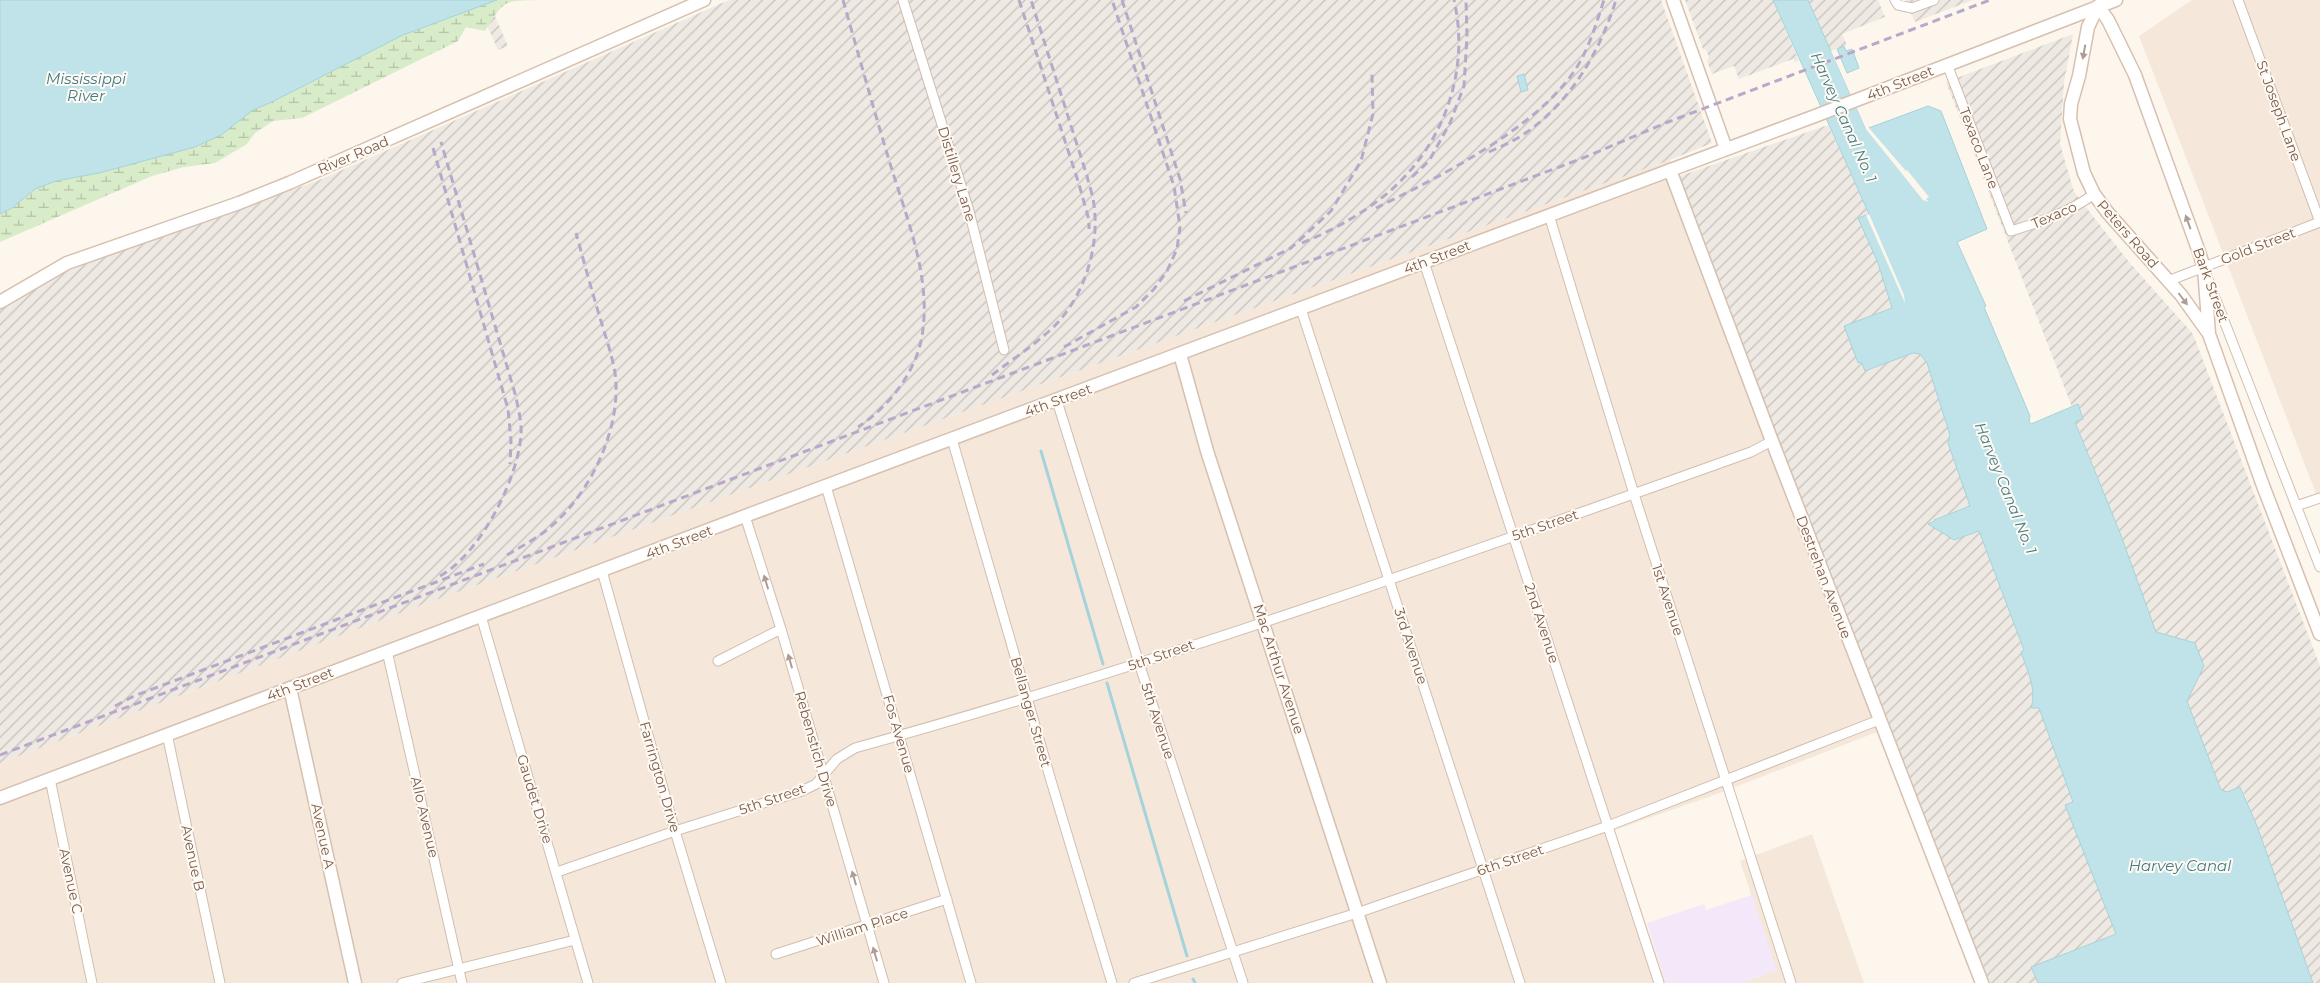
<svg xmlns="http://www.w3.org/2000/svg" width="2320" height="983" font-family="Montserrat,sans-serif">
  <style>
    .residential { fill: #f5e8da }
    .industrial { fill: url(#industrial-furrows) }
    .education { fill: #f3e8fa }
    .wetland { fill: url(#wetland-marsh) }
    .water { fill: #bfe3e8; stroke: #a5d3da }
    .pier { fill: #fdf6ec }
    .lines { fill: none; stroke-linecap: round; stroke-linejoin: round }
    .stream { stroke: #a5d3da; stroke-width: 3 }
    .street-casing { stroke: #d1beb0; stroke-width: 11 }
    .secondary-casing { stroke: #d6c0b0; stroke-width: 15 }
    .street { stroke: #fff; stroke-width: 9 }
    .secondary { stroke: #fff; stroke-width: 12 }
    .rail { stroke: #b9a8c9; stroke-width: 3; stroke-dasharray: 8 5; stroke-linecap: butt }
    .oneway { fill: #af9d94 }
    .labels { text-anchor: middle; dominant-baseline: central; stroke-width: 4; stroke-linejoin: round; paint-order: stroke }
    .street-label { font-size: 14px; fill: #7a5c4d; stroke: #fffaf3 }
    .water-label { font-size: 15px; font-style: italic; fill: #437c86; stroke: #fffaf3 }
  </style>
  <defs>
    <pattern id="industrial-furrows" width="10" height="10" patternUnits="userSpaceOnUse" patternTransform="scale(1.25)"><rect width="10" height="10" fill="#efe9e4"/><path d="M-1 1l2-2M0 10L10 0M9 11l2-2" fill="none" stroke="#c7c0bb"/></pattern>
    <pattern id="wetland-marsh" width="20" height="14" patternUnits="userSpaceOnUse" patternTransform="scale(1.25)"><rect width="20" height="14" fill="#d8ecc9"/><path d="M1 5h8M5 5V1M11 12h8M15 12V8" fill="none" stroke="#b4c2a5"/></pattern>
  </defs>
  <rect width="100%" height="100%" fill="#fdf6ec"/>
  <g class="residential">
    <polygon points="2192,0 2320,0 2320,504 2139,36"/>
    <polygon points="1670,160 1771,427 1890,727 1717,794 1615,830 1666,983 0,983 0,763 424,604"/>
    <polygon points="1812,834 1864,983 1742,983 1776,970 1740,861"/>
  </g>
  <g class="industrial">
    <polygon points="476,0 488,0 508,46 498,50"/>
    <polygon points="729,0 1661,0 1712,143 1670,160 424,604 0,763 0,307 69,268 317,181"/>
    <polygon points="1685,0 1773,0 1799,61 1795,62 1793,59 1739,79 1734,66 1712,74 1707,61 1709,57 1706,50 1703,49"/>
    <polygon points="1808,0 1878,0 1885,17 1842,34 1847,45 1831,51"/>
    <polygon points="1905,0 1973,0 1915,22"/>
    <polygon points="2073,34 2064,83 2060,144 2074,192 2129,262 2193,334 2320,666 2320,983 2313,983 2307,968 2257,826 2241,787 2227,792 2221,790 2187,701 2204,666 2194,643 2156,632 2120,533 2075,421 2078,404 2072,407 1946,82"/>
    <polygon points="1828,125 1869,214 1859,218 1878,263 1892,308 1845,327 1858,362 1861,362 1865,371 1913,353 1920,354 1927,363 1950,435 1948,443 1970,506 1935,519 1935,521 1929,524 1979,531 2024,651 2021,652 2033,688 2034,698 2031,708 2039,708 2073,802 2066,806 2116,934 2032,967 2038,983 1989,983 1771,427 1677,177"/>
  </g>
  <polygon class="education" points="1752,895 1777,970 1742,983 1666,983 1647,923 1704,904 1706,910"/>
  <path class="wetland" d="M450,0H539C502,1 505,0 485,31L466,27L458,41L302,118L273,121L255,133L247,144L215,163L184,167L152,176L0,242V203L18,192L224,124Z"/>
  <g class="water">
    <polygon points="0,0 497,0 403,35 272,102 253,110 221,135 195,147 99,173 56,181 35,189 12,208 0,214"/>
    <path d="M1773,0H1808L1866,129L1928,106L1941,111L1987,229L1957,242L1986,306L1984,307L2030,416L2029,421L2031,424L2078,404L2083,419L2075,422L2120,533L2156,632L2195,643L2204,666L2187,701L2221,790L2227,792L2240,787L2257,826L2313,983H2038L2031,967L2116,934L2065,805L2073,802L2039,708H2031C2037,689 2027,670 2021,652L2024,650L1979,531L1954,540L1928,524L1935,521L1934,520L1970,506L1948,443L1950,435L1927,363L1920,354L1913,353L1865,371L1861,362L1858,363L1844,326L1892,308L1878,263L1858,218L1869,214Z"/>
    <polygon points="1844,46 1846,51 1852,49 1859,68 1847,73 1837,49"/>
    <polygon points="1524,74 1528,90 1521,92 1517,76"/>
  </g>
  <g class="pier">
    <polygon points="1831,51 1834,51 1869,128 1906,171 1907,170 1929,197 1926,199 1929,202 1923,200 1866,129"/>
    <polygon points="1799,61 1810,84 1828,125 1825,126 1797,62"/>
    <polygon points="1869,214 1904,295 1905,303 1866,215"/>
  </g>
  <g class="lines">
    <g class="stream">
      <polyline points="1041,451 1103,664"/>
      <polyline points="1107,683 1187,956"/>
      <polyline points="1193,979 1195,983"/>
    </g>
    <defs>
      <g id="street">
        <polyline points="903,0 969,211 1004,350"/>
        <polyline points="1895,0 1898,5 1912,8 1934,0"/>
        <polyline points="2238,0 2320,222"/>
        <path d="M1947,64L2011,231C2040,222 2070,212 2094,194"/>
        <polyline points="1549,215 1634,494 1791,983"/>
        <polyline points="1424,262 1659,983"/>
        <polyline points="2207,277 2320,567"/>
        <polyline points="2168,281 2320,222"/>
        <polyline points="1301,309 1520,983"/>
        <polyline points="1057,401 1139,663 1243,983"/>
        <polyline points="952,439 1052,784 1112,983"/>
        <polyline points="826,486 971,983"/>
        <polyline points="2296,506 2320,498"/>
        <polyline points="745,516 781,629 884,983"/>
        <polyline points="602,571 675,831 721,983"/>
        <polyline points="481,616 588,983"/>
        <polyline points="387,651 462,983"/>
        <polyline points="718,661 781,629"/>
        <polyline points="167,734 220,983"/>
        <polyline points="50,779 92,983"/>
        <path d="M557,872L675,831L802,791L816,784L837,759L855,748C1158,664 1455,558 1751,452L1772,441"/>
        <polyline points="776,954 947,899"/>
        <polyline points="402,983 575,940"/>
        <polyline points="1134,983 1357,913 1608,826 1879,720"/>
      </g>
      <g id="secondary">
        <polyline points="1673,0 1726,149"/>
        <polyline points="1670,170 1772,441 1982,983"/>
        <polyline points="0,302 67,263 239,203 289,183 704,0"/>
        <polyline points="2209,334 2181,295 2108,213 2094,194 2084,173 2070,119 2071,104 2079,76 2088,27 2098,6 2108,20 2135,75 2199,252 2204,268 2209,334 2262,483 2320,634"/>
        <polyline points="1180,354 1207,451 1380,983"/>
        <polyline points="290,688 355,983"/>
        <polyline points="0,798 745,516 1815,116 2116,0"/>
      </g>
    </defs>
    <use href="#street" class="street-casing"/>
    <use href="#secondary" class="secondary-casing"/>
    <use href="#street" class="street"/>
    <use href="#secondary" class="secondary"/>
    <g class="rail">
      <path d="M843,0C858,53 873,107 889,160C905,214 930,272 923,329C919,369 890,406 858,427"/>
      <polyline points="1019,0 1078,181 1089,220 1089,229"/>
      <polyline points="1122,0 1180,179 1186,213"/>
      <polyline points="433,148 508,409 511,441 510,464"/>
      <path d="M1489,152C1502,146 1516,140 1527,132C1572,100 1600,51 1616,0"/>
      <polyline points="1412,177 1429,161 1450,123 1464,86 1467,36 1466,0"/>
      <path d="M1376,208C1439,177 1536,129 1575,70C1589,49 1596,24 1604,0"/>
      <path d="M1302,243C1331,231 1359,216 1384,196C1442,149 1471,73 1454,0"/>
      <polyline points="1184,301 1291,248 1331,211 1361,161 1373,114 1372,73"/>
      <polyline points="1064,347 1136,307 1154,289 1167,271 1177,249 1180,227 1174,186 1112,0"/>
      <path d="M992,375C1010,361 1030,348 1047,333C1082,303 1100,251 1094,205C1093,195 1089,185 1087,176L1031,0"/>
      <path d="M507,555C524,545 543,535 557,521C594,486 622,424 615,373C612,355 606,338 601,321C592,292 584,262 576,233"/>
      <path d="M440,576C480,554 518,479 521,435C522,422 518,409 516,397L441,142"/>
      <polyline points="115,706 134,696 484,564"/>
      <polyline points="0,755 1583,158 1668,122 1990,0"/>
    </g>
  </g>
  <defs><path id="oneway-solid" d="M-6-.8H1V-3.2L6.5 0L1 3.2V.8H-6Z" transform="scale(1.25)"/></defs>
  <g class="oneway">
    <use href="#oneway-solid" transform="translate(2084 52) rotate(100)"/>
    <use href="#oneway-solid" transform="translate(2188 222) rotate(-110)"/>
    <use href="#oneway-solid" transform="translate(2183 299) rotate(53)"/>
    <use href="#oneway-solid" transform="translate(766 582) rotate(-107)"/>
    <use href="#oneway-solid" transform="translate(790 661) rotate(-106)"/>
    <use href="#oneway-solid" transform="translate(854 878) rotate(-106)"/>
    <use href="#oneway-solid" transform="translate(875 954) rotate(-106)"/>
  </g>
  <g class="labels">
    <g class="street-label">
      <text transform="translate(1900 83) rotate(-22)">4th Street</text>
      <text transform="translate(2279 111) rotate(70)">St Joseph Lane</text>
      <text transform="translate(1979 148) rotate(69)">Texaco Lane</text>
      <text transform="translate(353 155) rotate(-23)">River Road</text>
      <text transform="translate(957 174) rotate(73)">Distillery Lane</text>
      <text transform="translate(2054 215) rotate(-23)">Texaco</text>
      <text transform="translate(2128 234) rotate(49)">Peters Road</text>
      <text transform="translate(2258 246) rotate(-21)">Gold Street</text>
      <text transform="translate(1437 257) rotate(-21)">4th Street</text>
      <text transform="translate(2211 285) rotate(70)">Bark Street</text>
      <text transform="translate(1058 400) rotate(-20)">4th Street</text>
      <text transform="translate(1545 525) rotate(-19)">5th Street</text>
      <text transform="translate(679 542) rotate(-21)">4th Street</text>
      <text transform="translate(1824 577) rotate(69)">Destrehan Avenue</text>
      <text transform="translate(1668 600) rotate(72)">1st Avenue</text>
      <text transform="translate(1542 623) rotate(72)">2nd Avenue</text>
      <text transform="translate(1411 646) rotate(72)">3rd Avenue</text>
      <text transform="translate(1161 655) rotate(-19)">5th Street</text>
      <text transform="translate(1279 669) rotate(72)">Mac Arthur Avenue</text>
      <text transform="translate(300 684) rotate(-21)">4th Street</text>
      <text transform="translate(1031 712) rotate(74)">Bellanger Street</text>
      <text transform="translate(1158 721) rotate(72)">5th Avenue</text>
      <text transform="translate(899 734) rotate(74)">Fos Avenue</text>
      <text transform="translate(816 749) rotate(74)">Rebenstich Drive</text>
      <text transform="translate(660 777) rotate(74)">Farrington Drive</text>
      <text transform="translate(535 799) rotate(73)">Gaudet Drive</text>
      <text transform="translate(772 799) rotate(-19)">5th Street</text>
      <text transform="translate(425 817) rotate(77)">Allo Avenue</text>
      <text transform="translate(323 836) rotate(78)">Avenue A</text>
      <text transform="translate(193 858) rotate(78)">Avenue B</text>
      <text transform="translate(1510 860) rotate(-19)">6th Street</text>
      <text transform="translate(71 881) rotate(78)">Avenue C</text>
      <text transform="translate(862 927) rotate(-18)">William Place</text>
    </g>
    <g class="water-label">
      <text x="86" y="78">Mississippi<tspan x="86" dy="17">River</tspan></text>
      <text transform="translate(1844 117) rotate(66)">Harvey Canal No. 1</text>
      <text transform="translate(2006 488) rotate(68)">Harvey Canal No. 1</text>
      <text x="2180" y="865">Harvey Canal</text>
    </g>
  </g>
</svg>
